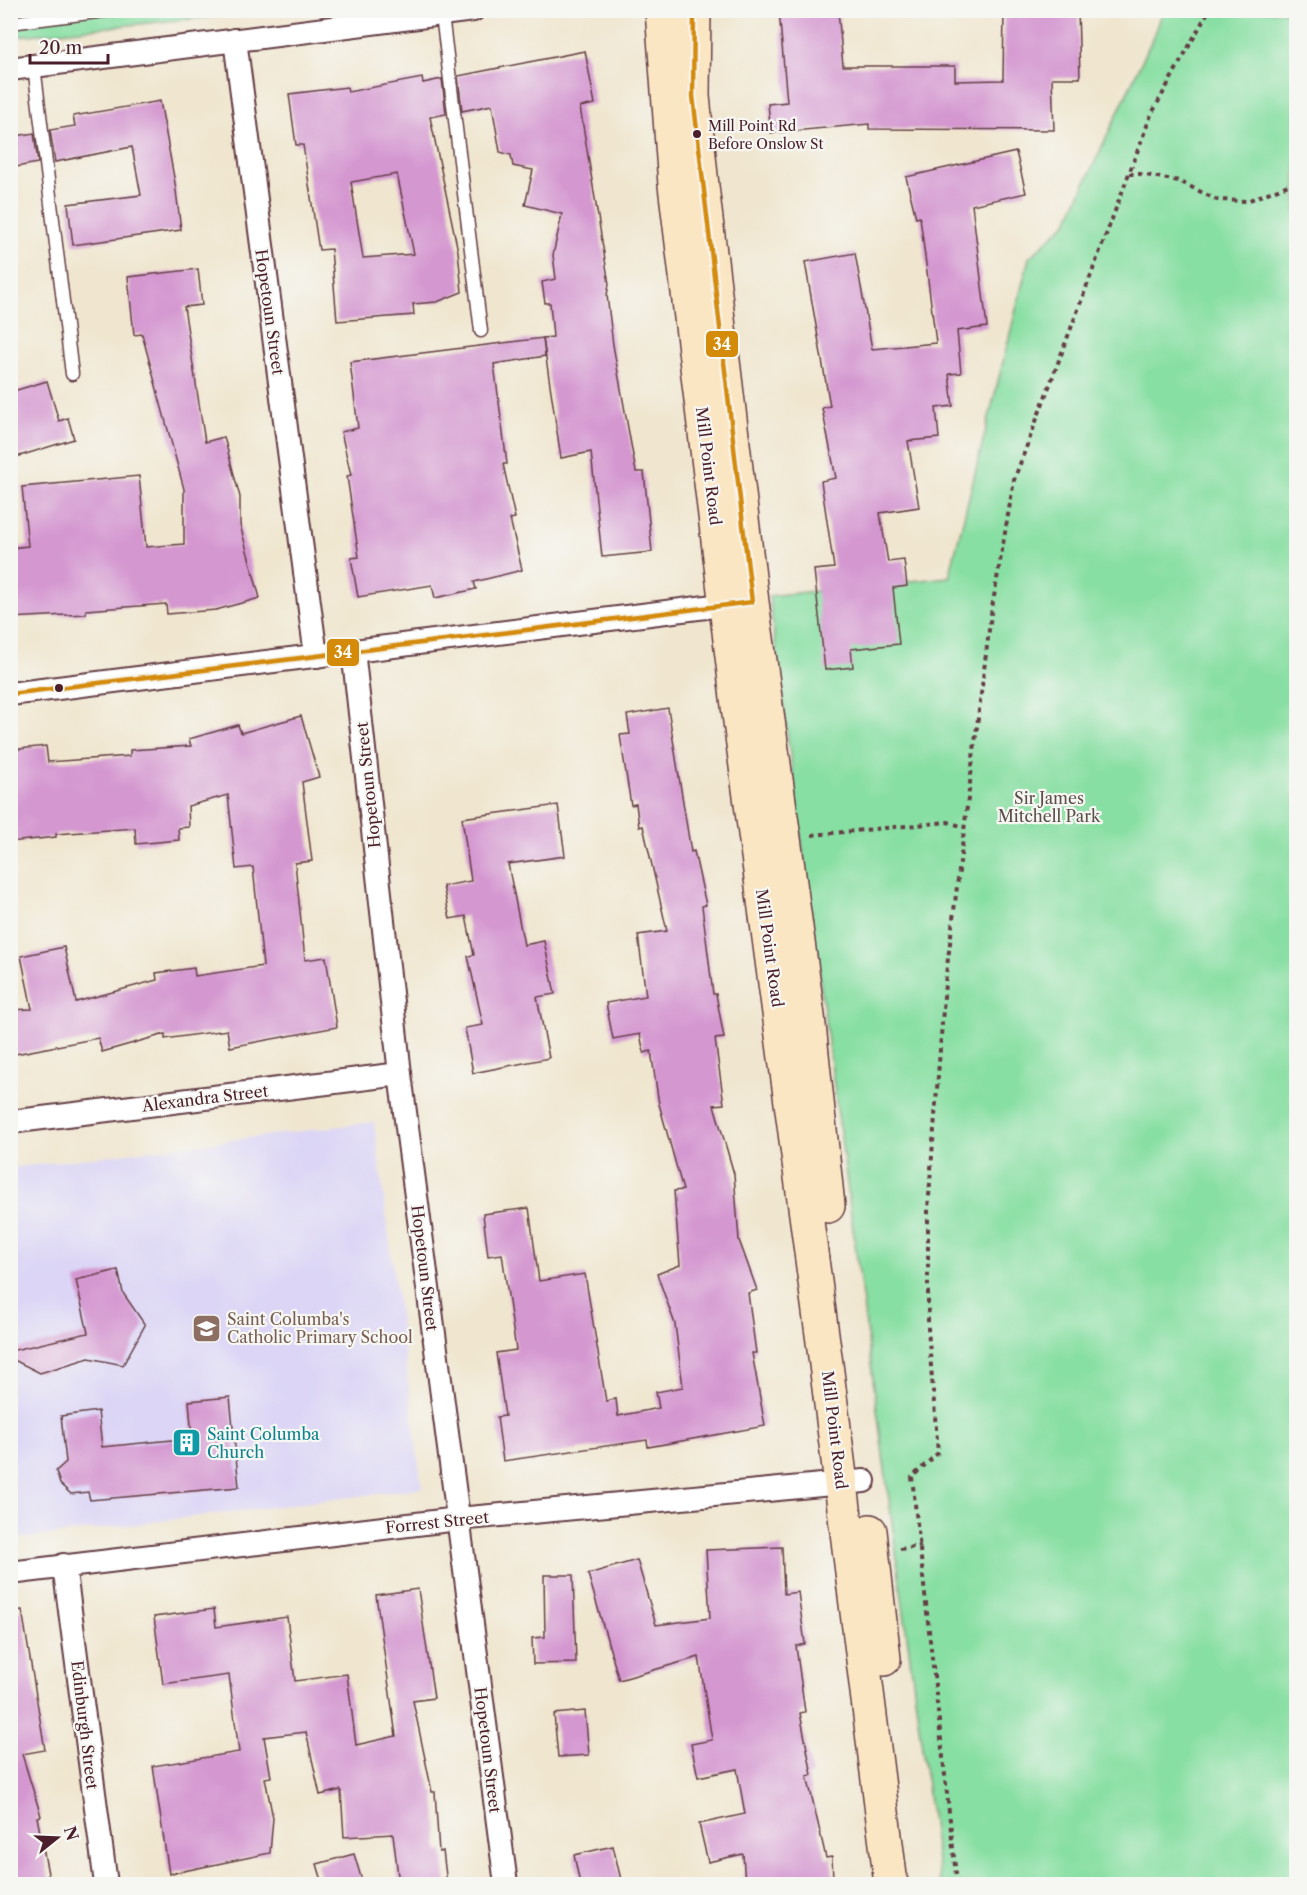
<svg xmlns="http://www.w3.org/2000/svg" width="1307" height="1895" font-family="'Libre Caslon Text',serif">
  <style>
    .built { fill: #dcd5f6 }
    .green { fill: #88dfa3; stroke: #697f67; stroke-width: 1.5 }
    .building { fill: #d497d0; fill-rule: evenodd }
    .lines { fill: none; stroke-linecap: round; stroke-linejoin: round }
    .lane-casing { stroke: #633d44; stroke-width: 15 }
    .street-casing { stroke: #633d44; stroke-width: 26 }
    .secondary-casing { stroke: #633d44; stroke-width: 36 }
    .path { stroke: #633d44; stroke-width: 4; stroke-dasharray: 4.5 4.5; stroke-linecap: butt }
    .lane { stroke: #fff; stroke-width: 12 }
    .street { stroke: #fff; stroke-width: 22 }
    .secondary { stroke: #fbe6c4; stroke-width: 33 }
    .bus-1-casing { stroke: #f6f6f2; stroke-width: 9 }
    .bus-1 { stroke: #d48b09; stroke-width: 4.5 }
    .bus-dot { fill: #4a1f2b; stroke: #f6f6f2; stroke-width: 2 }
    .labels { text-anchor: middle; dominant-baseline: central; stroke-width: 4.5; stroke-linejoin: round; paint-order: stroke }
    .bus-label { font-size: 14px; fill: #4a1f2b; stroke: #f6f6f2; text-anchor: start }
    .street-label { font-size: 16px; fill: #4a1f2b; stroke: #f6f6f2 }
    .park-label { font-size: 16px; fill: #5a4f49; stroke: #f6f6f2 }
    .education-label { font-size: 16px; fill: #785e54; stroke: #f6f6f2; text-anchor: start }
    .culture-label { font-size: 16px; fill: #0d838f; stroke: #f6f6f2; text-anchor: start }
    .line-badge { stroke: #f6f6f2; stroke-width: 2 }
    .badge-label { font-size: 16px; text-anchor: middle; font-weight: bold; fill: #fff }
  </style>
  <rect width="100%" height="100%" fill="#f6f6f2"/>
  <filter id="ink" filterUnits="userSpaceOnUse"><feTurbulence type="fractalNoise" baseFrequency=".0167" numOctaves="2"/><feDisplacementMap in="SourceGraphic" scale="12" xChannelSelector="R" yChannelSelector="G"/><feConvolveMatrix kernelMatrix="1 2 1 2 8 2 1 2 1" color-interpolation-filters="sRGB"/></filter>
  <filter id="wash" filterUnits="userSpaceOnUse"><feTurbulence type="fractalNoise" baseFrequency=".008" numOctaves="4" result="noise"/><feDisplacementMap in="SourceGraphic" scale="24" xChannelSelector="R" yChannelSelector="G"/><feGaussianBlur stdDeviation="1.35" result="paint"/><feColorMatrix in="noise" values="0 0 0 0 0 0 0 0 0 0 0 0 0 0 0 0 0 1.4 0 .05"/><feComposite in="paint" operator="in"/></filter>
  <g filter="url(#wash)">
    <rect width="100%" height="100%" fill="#f0e6cf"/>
    <polygon class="built" points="374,1122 422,1488 11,1540 10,1168"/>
    <g class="green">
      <polygon points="11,11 268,11 11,37"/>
      <polygon points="1163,11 1296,11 1296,1884 940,1884 769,596 949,577 1029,258 1067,222 1155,33"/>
    </g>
    <g id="blocks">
      <g class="building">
        <polygon points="779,10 838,10 843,66 955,66 955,81 1003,80 1004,10 1078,10 1080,78 1052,78 1054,130 869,129 869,124 771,133 768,104 787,102"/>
        <polygon points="585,51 595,104 580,107 609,284 607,295 613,345 636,472 644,472 652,552 602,557 591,452 561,458 543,338 553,337 550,303 545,303 542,282 556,279 553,255 562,214 525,205 533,170 513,166 511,155 500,152 492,105 462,111 458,76"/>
        <path d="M422,78L423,83L442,79L446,114L430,117L458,251L462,292L437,302L413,304L414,315L337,321L331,249L319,250L303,145H296L289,94L347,87L348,92ZM397,174L414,254L363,258L351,182Z"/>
        <polygon points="160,101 175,183 181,230 73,245 68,204 141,195 132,147 55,162 50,130 75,126 73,116"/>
        <polygon points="34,133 38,163 10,168 10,137"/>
        <polygon points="1016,152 1026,193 972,205 987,327 957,331 961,373 949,374 953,406 936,408 939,438 908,441 919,507 880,513 888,562 904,560 907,586 893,588 899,644 851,649 853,667 825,670 814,570 834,568 821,481 836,478 822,408 830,406 805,262 855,253 872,349 936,343 920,217 916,218 906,177"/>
        <polygon points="198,269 202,305 184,307 205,442 224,437 240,497 240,525 260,598 216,610 167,614 166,604 86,610 86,614 10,618 10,548 28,546 22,487 139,476 146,547 184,544 184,489 142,334 134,335 128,277"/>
        <polygon points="543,338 545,356 494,364 507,464 503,464 515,518 510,519 522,570 474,582 476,589 435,598 432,585 358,597 351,558 359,557 347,476 351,475 341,432 358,428 350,362"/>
        <polygon points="47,381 59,421 68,418 74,439 10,459 10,392"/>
        <polygon points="668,708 691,852 694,851 706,905 702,906 713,994 716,994 724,1038 715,1039 724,1104 714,1105 734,1174 739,1240 757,1290 748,1293 756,1353 752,1353 765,1426 648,1447 647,1440 503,1461 497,1417 505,1416 496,1353 516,1350 502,1254 488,1256 483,1214 529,1208 539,1281 585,1274 606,1401 616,1399 618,1416 659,1408 656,1392 683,1387 675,1324 657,1274 680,1265 674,1191 683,1190 659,1104 651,1051 644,1053 640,1034 613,1039 606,1003 646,996 638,935 667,931 643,826 639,827 636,804 631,805 620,735 630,734 627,715"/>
        <polygon points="301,716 319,777 302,782 312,861 295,863 305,960 326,957 337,1027 230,1047 227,1030 165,1039 165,1034 102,1052 98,1038 10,1055 10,1010 32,1009 21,956 64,947 76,1002 157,980 156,973 194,968 195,976 263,966 253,867 236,869 228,795 188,806 189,827 178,828 179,840 136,844 135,828 56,834 56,837 10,842 10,750 46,746 48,762 130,756 130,750 191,746 189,739 238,725 241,733"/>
        <polygon points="558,805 565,856 508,864 524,945 544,941 555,994 537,997 549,1058 473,1073 465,1028 483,1025 468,956 474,955 466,916 450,919 443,886 471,881 462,818"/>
        <polygon points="118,1270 123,1293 145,1325 123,1365 89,1358 40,1373 10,1358 10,1351 88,1333 76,1280"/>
        <polygon points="230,1397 239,1487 90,1500 88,1492 71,1494 60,1484 56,1471 66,1462 61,1416 98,1411 102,1447 192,1438 189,1401"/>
        <polygon points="782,1547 784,1594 798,1592 805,1644 796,1646 805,1712 800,1713 812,1775 807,1776 826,1858 832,1857 833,1879 818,1880 818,1884 745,1884 743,1854 708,1862 699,1824 745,1814 737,1769 698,1777 691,1744 712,1740 699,1657 619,1680 588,1574 637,1560 656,1625 710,1618 706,1550"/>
        <polygon points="544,1575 573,1575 576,1663 533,1664 532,1638 545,1637"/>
        <polygon points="418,1589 434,1698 413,1701 432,1792 435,1792 439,1852 443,1851 447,1884 399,1884 393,1834 344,1837 341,1790 320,1795 306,1732 264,1737 271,1777 265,1778 273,1818 270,1853 169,1874 153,1766 239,1752 229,1675 163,1684 154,1617 214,1609 216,1627 287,1617 295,1681 347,1674 356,1745 396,1736 376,1595"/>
        <polygon points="22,1610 45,1750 22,1754 41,1816 37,1817 50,1884 10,1884 10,1611"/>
        <polygon points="585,1711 589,1755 558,1757 554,1714"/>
        <polygon points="613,1846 622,1884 580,1884 574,1855"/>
        <polygon points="354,1854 363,1884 323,1884 317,1864"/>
      </g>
    </g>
  </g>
  <g filter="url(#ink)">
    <use href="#blocks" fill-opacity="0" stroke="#633d44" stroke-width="1.5"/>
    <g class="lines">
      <defs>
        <g id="lane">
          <polyline points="442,15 481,331"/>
          <polyline points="10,23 113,10"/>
          <polyline points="34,66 72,374"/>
        </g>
        <g id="street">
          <polyline points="235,40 316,656"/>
          <polyline points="10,69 473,10"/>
          <polyline points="353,650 400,1074 506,1884"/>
          <polyline points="10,694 738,603"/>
          <polyline points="10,1122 400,1074"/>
          <polyline points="64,1565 106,1884"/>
          <polyline points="10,1573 458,1519 864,1481"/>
        </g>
        <g id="secondary">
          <polyline points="662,10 675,185 739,714 826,1364 891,1884"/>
          <polyline points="694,10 693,96 702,186 752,602 808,1016 828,1206"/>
          <polyline points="870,1531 884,1659"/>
        </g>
      </defs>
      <use href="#lane" class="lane-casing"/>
      <use href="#street" class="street-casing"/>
      <use href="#secondary" class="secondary-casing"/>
      <g class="path">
        <polyline points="1129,174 1140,174 1179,181 1217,200 1247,201 1296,182"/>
        <polyline points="812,835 948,822 964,827"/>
        <polyline points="900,1549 921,1546"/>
        <polyline points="957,1884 912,1477 938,1453 928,1329 928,1209 945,983 991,614 1014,480 1151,115 1209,10"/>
      </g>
      <use href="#lane" class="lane"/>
      <use href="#street" class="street"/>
      <use href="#secondary" class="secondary"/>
      <defs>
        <polyline id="bus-1" points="10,694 752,602 693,96 694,10"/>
      </defs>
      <use href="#bus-1" class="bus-1-casing"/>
      <use href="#bus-1" class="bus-1"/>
    </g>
  </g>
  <defs>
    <symbol id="school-square" viewBox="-11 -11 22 22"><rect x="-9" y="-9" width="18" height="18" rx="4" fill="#8d6e63" stroke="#f6f6f2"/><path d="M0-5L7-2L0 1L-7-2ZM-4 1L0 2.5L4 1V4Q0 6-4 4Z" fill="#fff"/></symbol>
    <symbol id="building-square" viewBox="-11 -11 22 22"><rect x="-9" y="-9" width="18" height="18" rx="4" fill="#0f9aa8" stroke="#f6f6f2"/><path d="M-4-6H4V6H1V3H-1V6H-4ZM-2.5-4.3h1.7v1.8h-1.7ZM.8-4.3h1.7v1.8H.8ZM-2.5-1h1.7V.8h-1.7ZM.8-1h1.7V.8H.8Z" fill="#fff"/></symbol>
  </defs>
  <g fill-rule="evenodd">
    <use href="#school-square" x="190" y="1312" width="33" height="33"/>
    <use href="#building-square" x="170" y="1426" width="33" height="33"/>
  </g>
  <g class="bus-dot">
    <circle cx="697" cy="134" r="5"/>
    <circle cx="59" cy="688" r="5"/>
  </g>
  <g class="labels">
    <g class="bus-label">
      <text x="708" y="126">Mill Point Rd<tspan x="708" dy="18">Before Onslow St</tspan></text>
    </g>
    <g class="street-label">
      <text transform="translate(270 312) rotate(82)">Hopetoun Street</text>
      <text transform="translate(709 466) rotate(83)">Mill Point Road</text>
      <text transform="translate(368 785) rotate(-96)">Hopetoun Street</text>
      <text transform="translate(770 948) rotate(82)">Mill Point Road</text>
      <text transform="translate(205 1098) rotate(-7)">Alexandra Street</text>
      <text transform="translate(425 1268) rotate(83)">Hopetoun Street</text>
      <text transform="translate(835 1430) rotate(83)">Mill Point Road</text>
      <text transform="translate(437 1522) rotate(-6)">Forrest Street</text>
      <text transform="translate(85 1725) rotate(83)">Edinburgh Street</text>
      <text transform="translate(488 1750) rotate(83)">Hopetoun Street</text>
    </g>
    <g class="park-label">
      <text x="1049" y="798">Sir James<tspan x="1049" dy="18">Mitchell Park</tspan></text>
    </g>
    <g class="education-label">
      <text x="227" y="1319">Saint Columba's<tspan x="227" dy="18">Catholic Primary School</tspan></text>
    </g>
    <g class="culture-label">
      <text x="207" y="1434">Saint Columba<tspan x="207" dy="18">Church</tspan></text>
    </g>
  </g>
  <g class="line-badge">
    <rect x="705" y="330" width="34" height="28" rx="6" fill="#d48b09"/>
    <rect x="326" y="638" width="34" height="29" rx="6" fill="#d48b09"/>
  </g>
  <g class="badge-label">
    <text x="722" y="350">34</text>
    <text x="343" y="658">34</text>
  </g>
  <rect width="1307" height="1895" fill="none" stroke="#f6f6f2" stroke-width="36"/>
  <g transform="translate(57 1838) rotate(72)" stroke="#f6f6f2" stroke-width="4.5" paint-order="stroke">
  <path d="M0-4.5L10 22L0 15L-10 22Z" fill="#4a1f2b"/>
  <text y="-9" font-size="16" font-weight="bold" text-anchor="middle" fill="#4a1f2b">N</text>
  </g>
  <path d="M30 54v9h78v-9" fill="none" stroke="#4a1f2b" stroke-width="3"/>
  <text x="39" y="54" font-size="18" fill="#4a1f2b" stroke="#f6f6f2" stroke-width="4.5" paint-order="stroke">20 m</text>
</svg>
